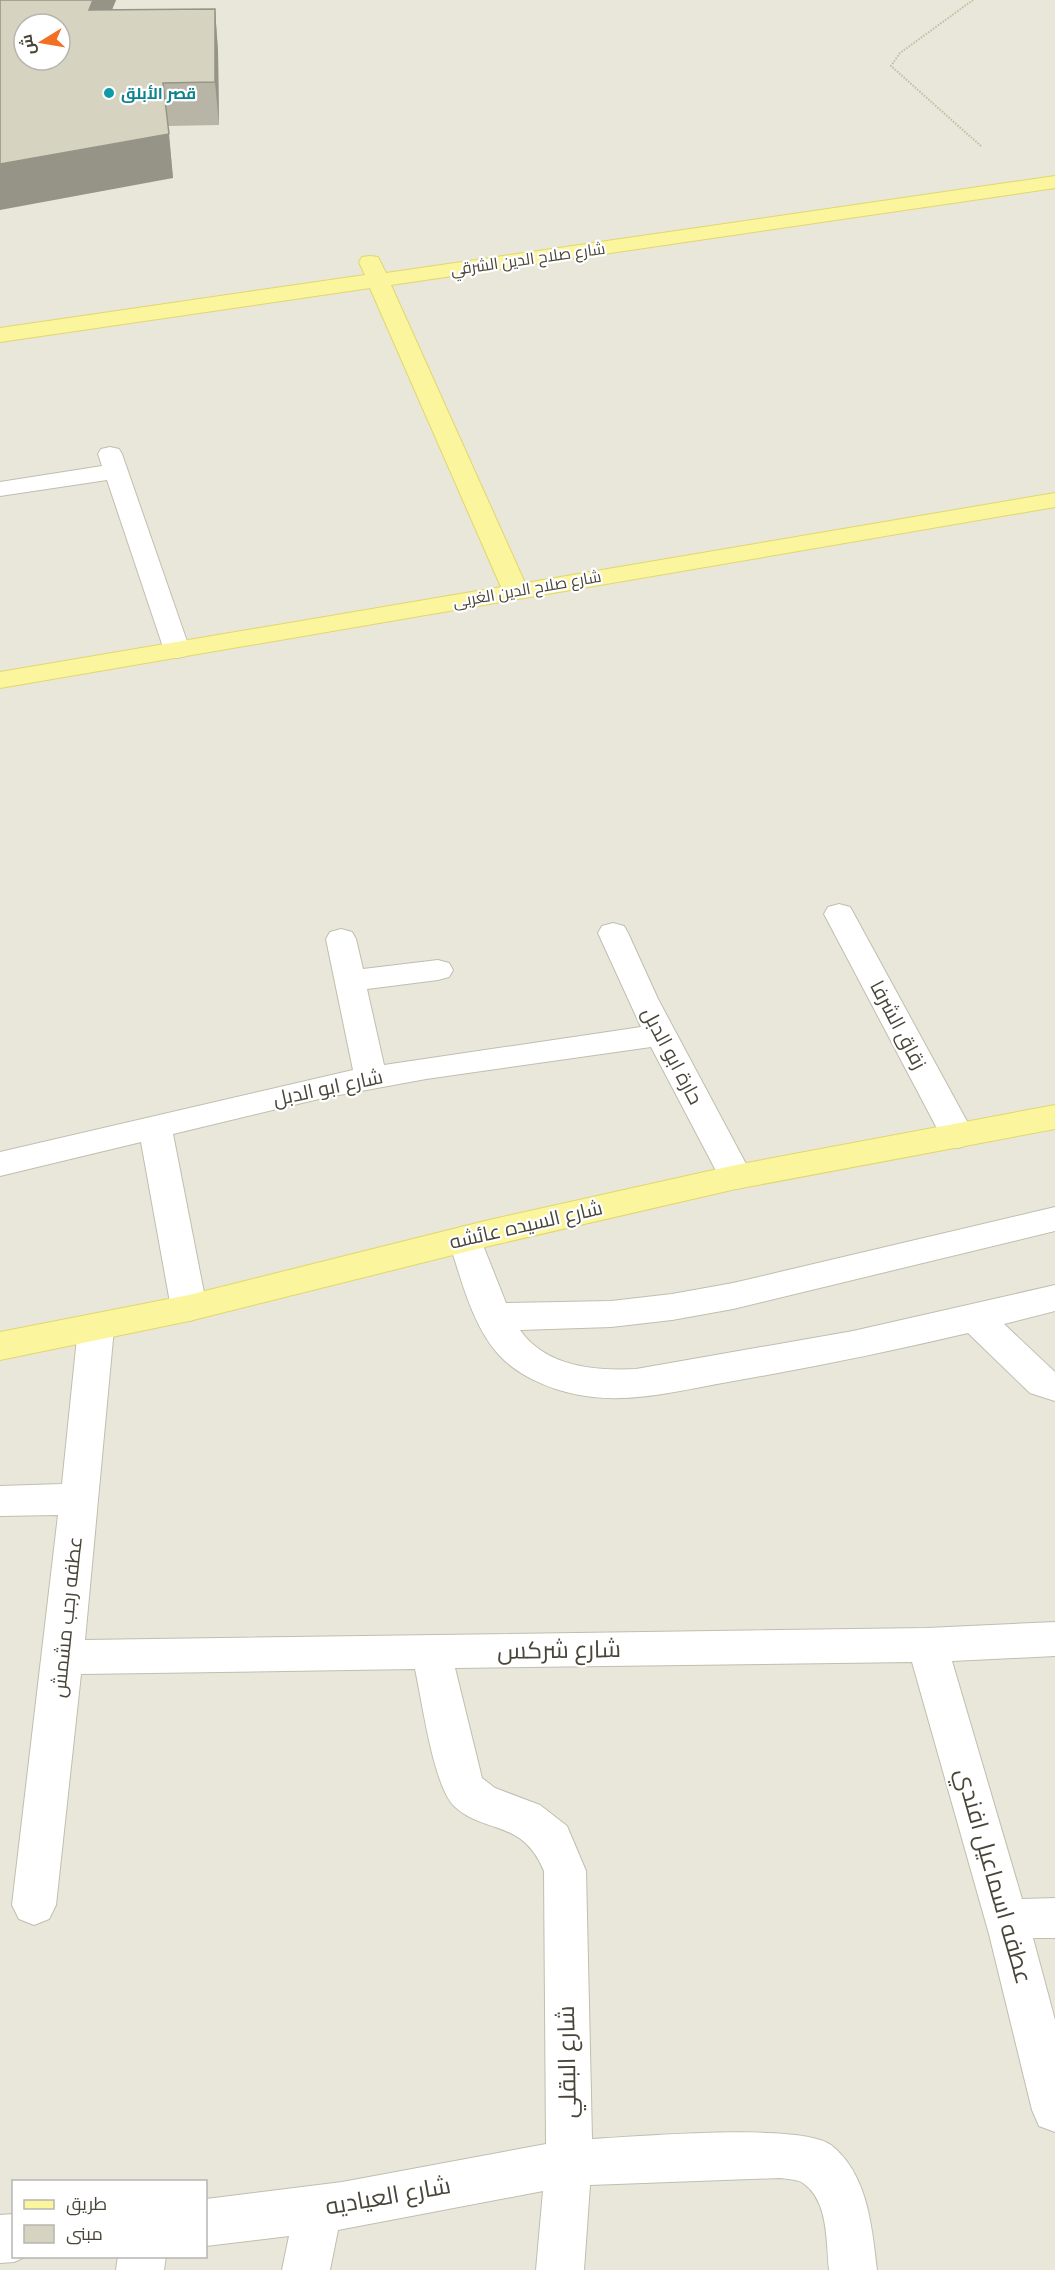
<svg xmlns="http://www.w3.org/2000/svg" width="1055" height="2270" font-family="Karla,Cairo,sans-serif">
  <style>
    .residential { fill: #e9e7d9; fill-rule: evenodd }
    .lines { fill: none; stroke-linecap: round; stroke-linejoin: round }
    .minor-casing { stroke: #c1beae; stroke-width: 2 }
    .major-casing { stroke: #e1d76d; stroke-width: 2 }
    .path { stroke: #c2bd9f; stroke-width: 2; stroke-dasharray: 1.5 1.5; stroke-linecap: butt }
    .minor { fill: #fff; fill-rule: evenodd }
    .major { fill: #fbf59e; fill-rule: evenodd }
    .wall { fill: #b9b5a6 }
    .shaded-wall { fill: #969487 }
    .building { fill: #d7d3c1; stroke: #969487; stroke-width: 1.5; fill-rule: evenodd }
    .culture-dot { fill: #0f9aa8; stroke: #fff; stroke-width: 2 }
    .labels { text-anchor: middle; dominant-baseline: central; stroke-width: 4.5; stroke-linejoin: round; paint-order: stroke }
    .far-culture-label { font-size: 16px; font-weight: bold; fill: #0d838f; stroke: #fff; text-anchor: start }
    .far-street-label { font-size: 16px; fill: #494639; stroke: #fff }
    .street-label { font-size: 20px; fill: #494639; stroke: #fff }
    .near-street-label { font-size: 24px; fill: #494639; stroke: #fff }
  </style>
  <rect width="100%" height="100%" fill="#f5f4eb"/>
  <path class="residential" d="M0,0H1055V2270H0ZM24,24H60V60H24ZM14,2182H206V2256H14Z"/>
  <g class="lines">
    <defs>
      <g id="minor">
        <polygon points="110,447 119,449 122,454 190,650 186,656 177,658 168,656 164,650 107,480 0,496 0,482 102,466 98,454 101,449"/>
        <polygon points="839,904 850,907 854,914 975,1136 970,1144 958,1148 946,1144 941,1136 824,914 828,907"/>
        <polygon points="613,923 624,926 628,933 658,999 753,1177 748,1186 736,1189 724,1186 651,1047 426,1079 323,1098 173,1134 207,1308 201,1317 189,1321 177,1317 171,1308 141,1142 0,1176 0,1152 353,1070 326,939 330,932 341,929 352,932 356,939 363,969 438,960 449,963 453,970 449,977 438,980 367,989 384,1065 641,1027 598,933 602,926"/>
        <path d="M1055,1207V1231L733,1309L672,1320L611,1327L520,1330C546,1367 595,1371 636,1369L853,1331L1055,1285V1311L1004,1324L1055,1372V1401L1030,1393L968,1333C888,1352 808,1368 728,1382C684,1390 637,1402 593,1397C561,1394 521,1379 499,1355C471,1324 461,1277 448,1239L453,1230L465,1226L477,1230L506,1303L611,1301L672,1294L733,1283Z"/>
        <path d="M96,1314L109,1318L114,1328L85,1640L927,1628L1055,1622V1656L952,1661L1022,1899L1055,1898V1938H1033L1055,2020V2132L1039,2126L1032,2110L989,1934L912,1662L455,1668L482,1778L495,1788L540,1805L567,1826L586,1871L592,2139C637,2137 800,2122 831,2145C868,2174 872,2228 877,2270H829C826,2242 829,2201 803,2183C797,2179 787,2179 780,2178L590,2185L584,2270H536L543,2191L338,2230L330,2270H282L289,2236L206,2246V2199L342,2182L546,2144L544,1871C522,1818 485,1835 454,1806C433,1785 422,1700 415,1669L81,1674L56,1905L49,1919L34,1925L19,1919L12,1905L58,1515L0,1516V1486L62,1484L78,1328L83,1318Z"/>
        <polygon points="14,2214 14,2256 27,2256 14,2262 0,2263 0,2215"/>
        <polygon points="118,2256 166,2256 164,2270 116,2270"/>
      </g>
      <g id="major">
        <polygon points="1055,176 1055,188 391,285 525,583 1055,493 1055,507 0,688 0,672 501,587 370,288 0,342 0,328 365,275 359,262 362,257 370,256 378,257 386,273"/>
        <polygon points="1055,1105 1055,1129 736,1189 489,1246 189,1321 0,1360 0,1332 189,1295 489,1220 736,1165"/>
      </g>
    </defs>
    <use href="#minor" class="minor-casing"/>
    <use href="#major" class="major-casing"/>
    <polyline class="path" points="973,0 900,53 891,66 982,147"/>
    <use href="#minor" class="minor"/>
    <use href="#major" class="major"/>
  </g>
  <polygon class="wall" points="0,0 116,0 112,10 215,9 218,51 219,125 168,126 173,178"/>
  <g class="shaded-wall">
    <polygon points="93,0 116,0 94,53 89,10"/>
    <polygon points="215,9 218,51 219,125 215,82"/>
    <polygon points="169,134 173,178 0,210 0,164"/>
  </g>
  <path class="building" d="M0,0H93L89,10L215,9V82L163,83L169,134L0,164ZM24,24H60V60H24Z"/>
  <circle class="culture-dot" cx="109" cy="93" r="6"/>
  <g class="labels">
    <g class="far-culture-label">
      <text x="121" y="93">قصر الأبلق</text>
    </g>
    <g class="far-street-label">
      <text transform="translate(528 259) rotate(-8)">شارع صلاح الدين الشرقي</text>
      <text transform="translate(527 589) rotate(-10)">شارع صلاح الدين الغربى</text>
    </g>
    <g class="street-label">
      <text transform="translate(898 1025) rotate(62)">زقاق الشرفا</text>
      <text transform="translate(672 1056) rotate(62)">حارة ابو الدبل</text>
      <text transform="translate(328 1088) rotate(-12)">شارع ابو الدبل</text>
      <text transform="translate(526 1225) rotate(-13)">شارع السيده عائشه</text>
      <text transform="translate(67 1617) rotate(-84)">عطفه رجب مشمش</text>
    </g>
    <g class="near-street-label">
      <text transform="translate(559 1650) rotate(-1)">شارع شركس</text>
      <text transform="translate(994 1876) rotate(74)">عطفه اسماعيل افندي</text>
      <text transform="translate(567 2062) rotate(-91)">شارع البقلي</text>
      <text transform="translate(388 2196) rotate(-10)">شارع العياديه</text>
    </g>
  </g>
  <rect x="12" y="2180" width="195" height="78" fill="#ffffff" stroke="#b6b5b0" stroke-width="1.5"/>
  <rect x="24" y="2200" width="30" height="9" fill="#fbf59e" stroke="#b6b5b0" stroke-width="1.5"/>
  <text x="66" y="2210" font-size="18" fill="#494639">طريق</text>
  <rect x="24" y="2225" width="30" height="18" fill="#d7d3c1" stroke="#b6b5b0" stroke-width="1.5"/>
  <text x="66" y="2240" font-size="18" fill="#494639">مبنى</text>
  <g transform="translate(42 42) rotate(259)"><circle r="28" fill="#ffffff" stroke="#b6b5b0" stroke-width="1.5"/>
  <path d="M0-4.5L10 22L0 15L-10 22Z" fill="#f46f23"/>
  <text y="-9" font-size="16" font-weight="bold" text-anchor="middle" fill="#494639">ش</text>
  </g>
</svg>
